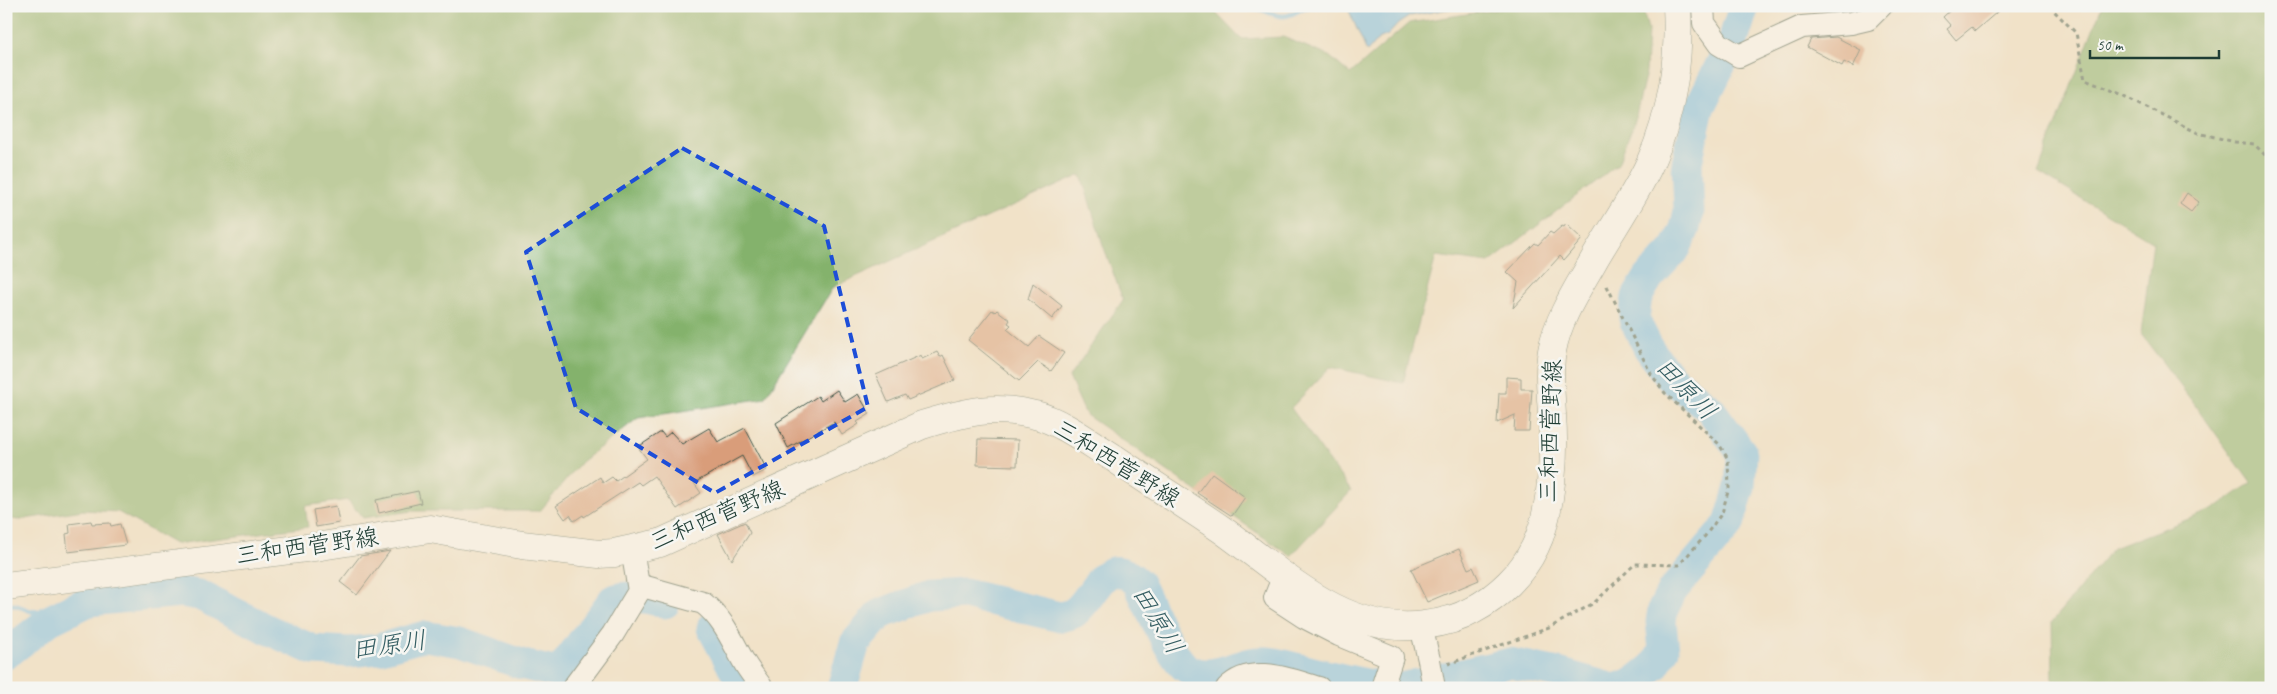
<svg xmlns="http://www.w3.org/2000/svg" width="2277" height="694" font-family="Caveat,'Klee One',sans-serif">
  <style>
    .forest { fill: #84b26c; stroke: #527850 }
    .water { fill: #76c1ef; stroke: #4a7f92 }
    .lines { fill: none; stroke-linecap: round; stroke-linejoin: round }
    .stream { stroke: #76c1ef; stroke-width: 5 }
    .river { stroke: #76c1ef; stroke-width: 31 }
    .building { fill: #d99d7a }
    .minor-casing { stroke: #3e564a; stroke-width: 24 }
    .major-casing { stroke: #3e564a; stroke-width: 29 }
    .path { stroke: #3e564a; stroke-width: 3; stroke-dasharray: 4 4; stroke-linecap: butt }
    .minor { stroke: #fff; stroke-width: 22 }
    .major { stroke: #fff; stroke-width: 28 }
    .minor-bridge-casing { stroke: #3e564a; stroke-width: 24; stroke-linecap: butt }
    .minor-bridge { stroke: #fff; stroke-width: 22 }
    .marked { fill: none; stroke: #1d4ed8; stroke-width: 4; stroke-dasharray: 10 6; stroke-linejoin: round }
    .labels { text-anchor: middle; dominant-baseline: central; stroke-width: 5; stroke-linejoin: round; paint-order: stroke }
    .street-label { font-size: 24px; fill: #1f3d34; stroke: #f6f6f2 }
    .water-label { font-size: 25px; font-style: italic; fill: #355e63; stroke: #f6f6f2 }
  </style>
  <rect width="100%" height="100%" fill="#f6f6f2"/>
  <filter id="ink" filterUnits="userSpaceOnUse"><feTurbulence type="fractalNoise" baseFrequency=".02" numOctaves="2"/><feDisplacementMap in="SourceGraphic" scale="10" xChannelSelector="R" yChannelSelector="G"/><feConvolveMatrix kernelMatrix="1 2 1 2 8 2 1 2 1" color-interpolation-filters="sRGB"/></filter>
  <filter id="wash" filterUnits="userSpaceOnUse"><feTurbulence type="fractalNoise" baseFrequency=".0096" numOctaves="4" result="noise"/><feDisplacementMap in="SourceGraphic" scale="20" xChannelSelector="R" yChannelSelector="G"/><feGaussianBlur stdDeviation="1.12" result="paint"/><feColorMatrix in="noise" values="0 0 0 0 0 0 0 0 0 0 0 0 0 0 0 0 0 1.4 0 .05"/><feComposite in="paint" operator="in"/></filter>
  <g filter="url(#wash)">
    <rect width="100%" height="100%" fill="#f1e2c8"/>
    <g class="forest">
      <polygon points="6,6 1209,6 1241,39 1283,37 1329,56 1350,74 1409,23 1518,6 1642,6 1648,29 1646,72 1635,120 1618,164 1489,263 1436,256 1403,383 1330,367 1291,408 1351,491 1291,556 1086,415 1069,377 1123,300 1103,245 1081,175 833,287 765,398 638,418 581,462 540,511 411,511 363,518 348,500 305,506 308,527 175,544 118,512 83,510 18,520 6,518"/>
      <polygon points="2102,6 2271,6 2271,688 2053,688 2052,622 2113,548 2212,510 2251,483 2201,413 2141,334 2153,242 2038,172"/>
    </g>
    <polygon class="water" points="1347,6 1464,6 1410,16 1398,24 1388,35 1378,39 1367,52"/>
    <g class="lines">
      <g class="stream">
        <path d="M1252,6C1262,9 1279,19 1289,15C1298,12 1302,7 1312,6"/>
        <polyline points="6,606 15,605 31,611 61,615"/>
      </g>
      <g class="river">
        <polyline points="712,628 744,688"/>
        <path d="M6,654L50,620L89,601L181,592L199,595L269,630L313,650L349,652L378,649L425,636L460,642L524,665L559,673L613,600C629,594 649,598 665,603"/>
        <path d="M842,688L855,643L880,614L929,596L965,594L1060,617C1065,616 1071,615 1075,612C1097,595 1103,551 1138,583C1148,603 1169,653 1184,666C1206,685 1233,665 1256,662C1272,660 1290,667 1305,670C1334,677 1362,684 1391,688"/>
        <polyline points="1400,688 1510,663 1558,673 1610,688"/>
        <polyline points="1618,688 1634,682 1654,666 1664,650 1661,622 1663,609 1672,591 1729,524 1740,487 1742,453 1710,409 1670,377 1649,349 1634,319 1637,297 1649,277 1676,248 1685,228 1689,211 1687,163 1699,108 1734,38 1744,6"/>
      </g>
    </g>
    <g id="blocks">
      <g class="building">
        <polygon points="1955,6 2004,6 1975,31 1972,27 1956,40 1947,29 1951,26 1943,17"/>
        <polygon points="1836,37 1861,50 1853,67 1844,62 1842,66 1807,47 1811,39"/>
        <polygon points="2187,193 2199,202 2191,212 2180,204"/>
        <polygon points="1566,224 1582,239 1564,260 1560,256 1513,308 1518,282 1507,272 1535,243 1538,245 1550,232 1553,234 1562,226 1564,227"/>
        <polygon points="1033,283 1062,306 1052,319 1028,299"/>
        <polygon points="992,310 995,312 997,310 1010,320 1008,323 1011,325 1007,329 1029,347 1039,336 1064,353 1051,371 1038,362 1019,381 968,340"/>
        <polygon points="937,352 940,357 943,355 955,380 908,400 905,395 888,402 876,375 921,355 922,359"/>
        <polygon points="1506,377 1521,378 1521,389 1532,389 1529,431 1514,431 1515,415 1497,423 1499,393 1506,393"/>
        <polygon points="837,390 845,402 858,394 870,414 857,422 859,424 842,435 834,422 788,448 776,423 818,396 821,401"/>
        <polygon points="709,428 718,442 745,428 767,470 753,477 742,456 694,483 701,493 677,509 654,476 641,485 638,482 584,517 583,515 574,521 570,515 565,519 556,506 600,477 603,483 612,477 616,481 647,459 638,447 661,432 665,437 671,432 682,444"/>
        <polygon points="978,439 1018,440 1017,466 977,465"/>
        <polygon points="1212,473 1245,497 1232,516 1197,493"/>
        <polygon points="418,491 421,503 379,513 376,500"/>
        <polygon points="336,506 339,523 316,527 313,510"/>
        <polygon points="91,521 92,524 110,523 111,526 120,524 126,545 68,552 66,534 70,533 69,524"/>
        <polygon points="745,522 750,533 732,560 718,534"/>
        <polygon points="1459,549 1468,569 1473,567 1479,580 1427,602 1411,569"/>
        <polygon points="390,551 357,595 340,582 360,556"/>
      </g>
    </g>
  </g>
  <g filter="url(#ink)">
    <use href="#blocks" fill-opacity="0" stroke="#3e564a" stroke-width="1"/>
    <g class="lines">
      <defs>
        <g id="minor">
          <polyline points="1703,6 1704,23 1719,44 1739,56 1802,27 1851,23 1868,19 1881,6"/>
          <polyline points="1284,575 1275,598 1304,617 1339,635 1392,657 1382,688"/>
          <path d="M639,585L703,603C723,618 732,641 744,662C749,671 756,679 762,688"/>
          <polyline points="1421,626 1429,660"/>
          <polyline points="573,688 613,634 639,591 632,549"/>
          <path d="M1227,688C1251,663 1291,680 1319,688"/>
        </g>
        <path id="major" d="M6,586L321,546L430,529L522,545L599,554L614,553L660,543L922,425C963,413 992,404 1035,415C1059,420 1093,445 1114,458C1149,482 1186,505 1221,529C1282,572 1344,636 1424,625C1442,623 1458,619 1473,610C1499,596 1522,574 1535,547C1552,513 1555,453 1552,415C1551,394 1548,372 1552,351C1558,317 1579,287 1595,258C1613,227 1635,196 1650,163C1672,115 1680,58 1677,6"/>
      </defs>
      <use href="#minor" class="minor-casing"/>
      <use href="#major" class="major-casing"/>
      <g class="path">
        <polyline points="2049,6 2076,33 2085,80 2123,95 2198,133 2235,142 2254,144 2271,161"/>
        <polyline points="1448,664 1549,628 1594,603 1635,564 1679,565 1705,536 1722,513 1729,488 1728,459 1719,444 1665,393 1651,374 1606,284"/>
      </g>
      <use href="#minor" class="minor"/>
      <use href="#major" class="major"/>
      <defs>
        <polyline id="minor-bridge" points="1429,660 1434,688"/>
      </defs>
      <use href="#minor-bridge" class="minor-bridge-casing"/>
      <use href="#minor-bridge" class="minor-bridge"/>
    </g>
  </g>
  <path d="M0 0H2277V694H0ZM682,148L824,226L868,407L715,493L576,408L526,252Z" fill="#f1e2c8" fill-opacity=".55" fill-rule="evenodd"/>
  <path class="marked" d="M682,148L824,226L868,407L715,493L576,408L526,252Z"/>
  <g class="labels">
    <g class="street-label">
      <text transform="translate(1550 431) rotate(-88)">三和西菅野線</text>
      <text transform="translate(1117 463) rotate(32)">三和西菅野線</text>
      <text transform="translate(717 515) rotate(-23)">三和西菅野線</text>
      <text transform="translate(307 546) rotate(-8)">三和西菅野線</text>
    </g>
    <g class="water-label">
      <text transform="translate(1686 389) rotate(46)">田原川</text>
      <text transform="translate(1158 620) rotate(59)">田原川</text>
      <text transform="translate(389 645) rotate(-8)">田原川</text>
    </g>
  </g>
  <rect width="2277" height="694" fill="none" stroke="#f6f6f2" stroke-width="25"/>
  <path d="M2090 50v8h129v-8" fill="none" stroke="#1f3d34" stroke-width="2.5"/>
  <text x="2097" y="50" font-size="15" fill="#1f3d34" stroke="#f6f6f2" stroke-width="4" paint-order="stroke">50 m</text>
</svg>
